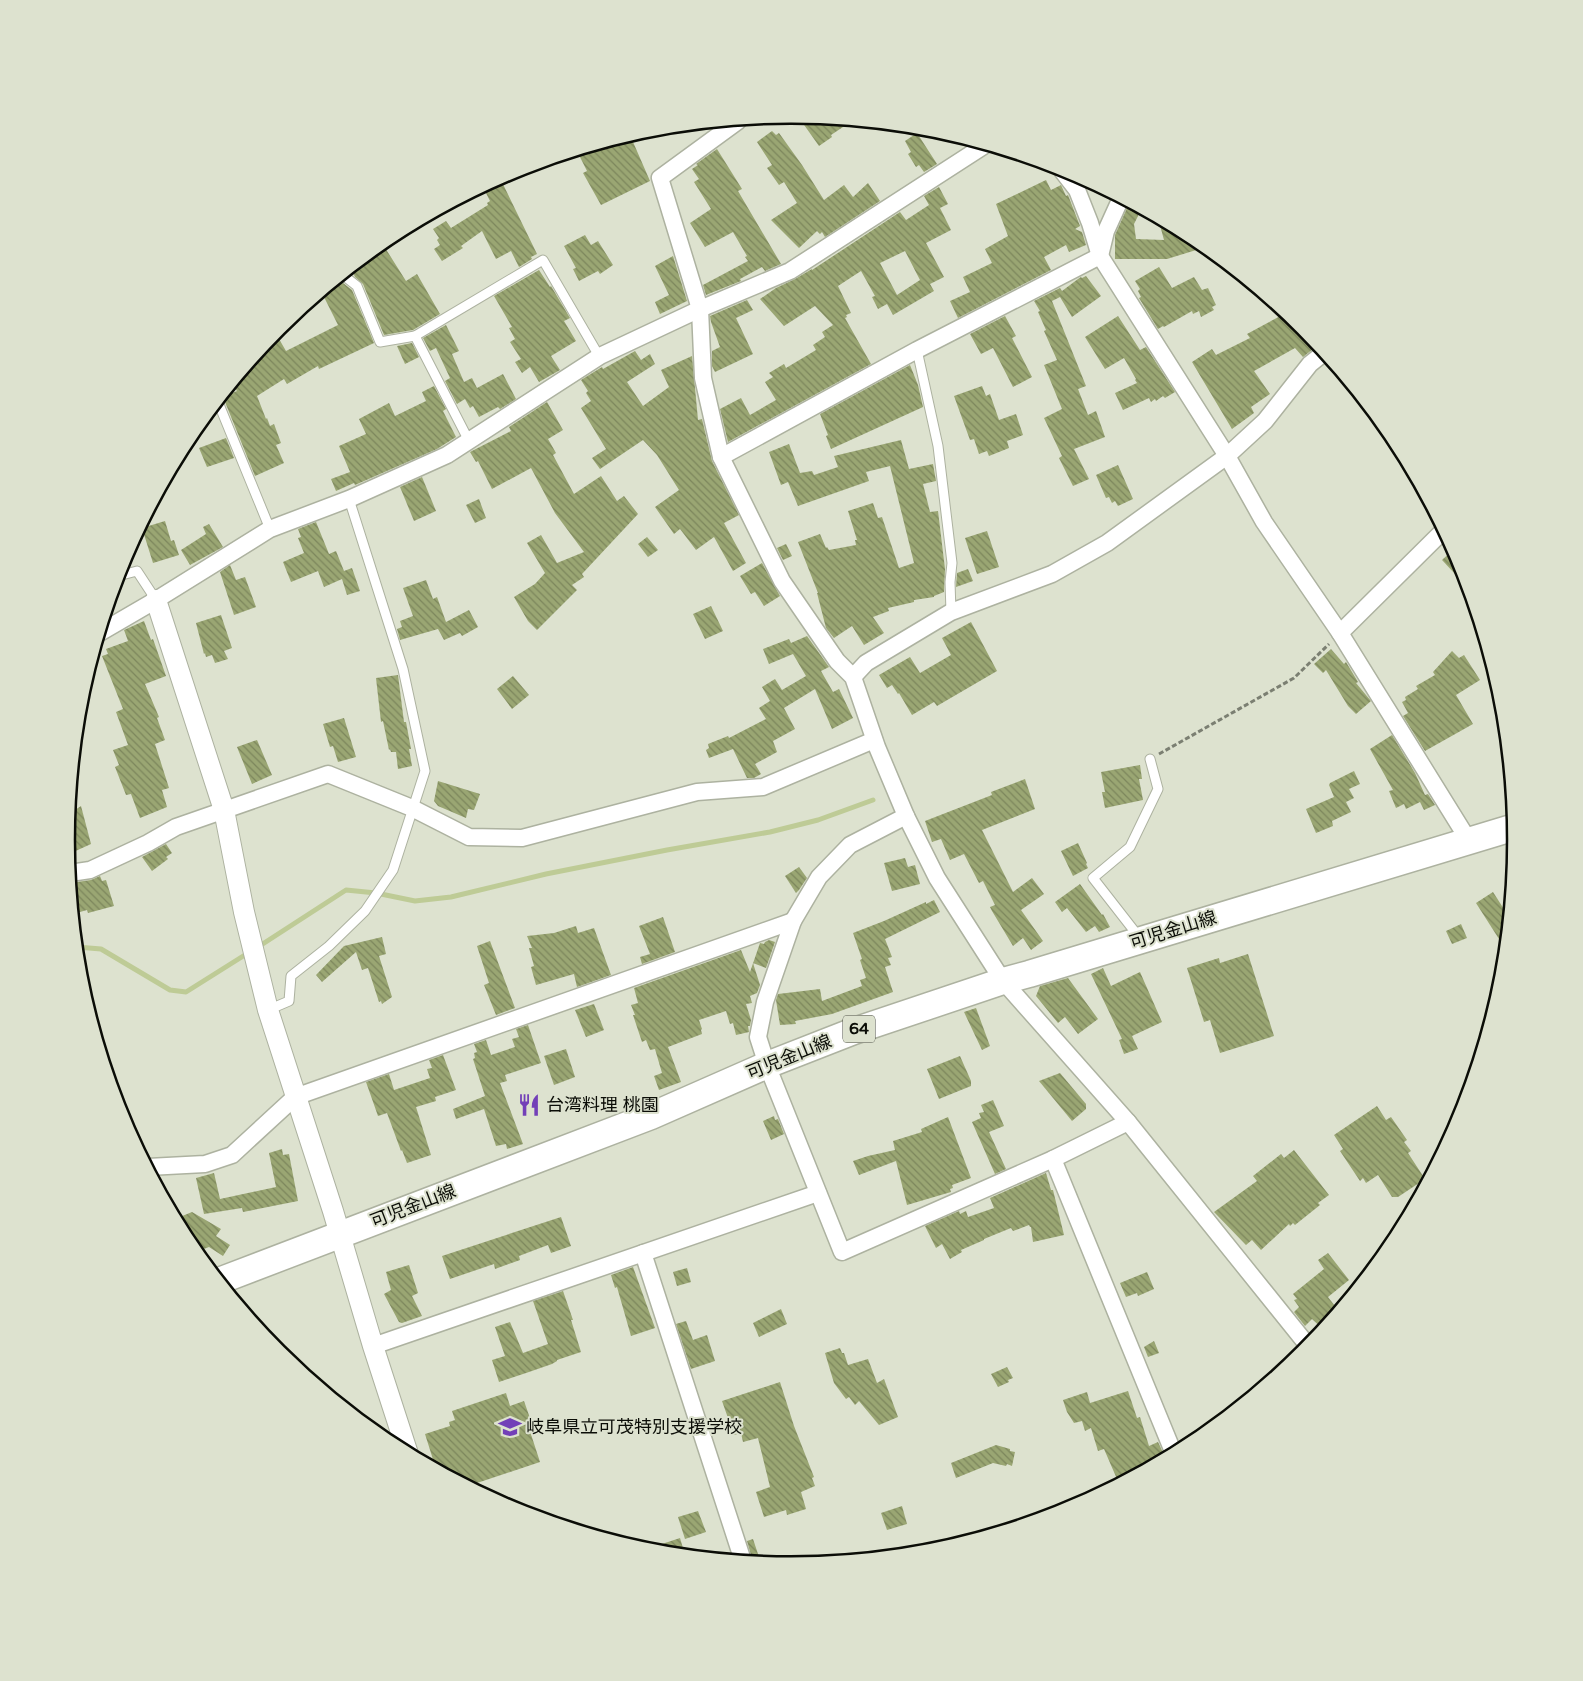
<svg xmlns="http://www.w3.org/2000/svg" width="1583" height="1681" font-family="'Varela Round','Noto Sans JP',sans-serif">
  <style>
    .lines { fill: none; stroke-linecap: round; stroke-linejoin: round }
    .stream { stroke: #becb96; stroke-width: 5 }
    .building { fill: url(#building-back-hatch); fill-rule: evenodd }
    .service-casing { stroke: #adb2a0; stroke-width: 11 }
    .minor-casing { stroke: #adb2a0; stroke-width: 19 }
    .tertiary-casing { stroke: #adb2a0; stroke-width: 22 }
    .primary-casing { stroke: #adb2a0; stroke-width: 29 }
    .path { stroke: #7b7f72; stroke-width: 3; stroke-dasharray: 5 2.5; stroke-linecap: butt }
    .service { stroke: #fff; stroke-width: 9 }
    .minor { stroke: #fff; stroke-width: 16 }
    .tertiary { stroke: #fff; stroke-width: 20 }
    .primary { stroke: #fff; stroke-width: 26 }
    .labels { text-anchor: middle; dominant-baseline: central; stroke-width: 4; stroke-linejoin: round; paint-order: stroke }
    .shield { fill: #dde2cf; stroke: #4a4d43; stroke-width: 1 }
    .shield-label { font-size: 16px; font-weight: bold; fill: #0b0d07 }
    .street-label { font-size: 18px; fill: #0b0d07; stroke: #dde2cf }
    .poi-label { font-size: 18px; fill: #0b0d07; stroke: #dde2cf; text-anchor: start }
    .rim { fill: none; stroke: #0b0d07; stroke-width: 2.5 }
  </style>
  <defs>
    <pattern id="building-back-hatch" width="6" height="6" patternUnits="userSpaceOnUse" patternTransform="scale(1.25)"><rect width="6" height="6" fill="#9aa673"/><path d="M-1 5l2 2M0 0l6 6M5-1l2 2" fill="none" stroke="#7c865c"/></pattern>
  </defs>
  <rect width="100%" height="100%" fill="#dde2cf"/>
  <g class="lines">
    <g class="stream">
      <polyline points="77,947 101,949 170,990 186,992 248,953"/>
      <polyline points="258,947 346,890 376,893 415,901 451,897 546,874 667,850 770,832 818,820 873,800"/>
    </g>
  </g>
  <g class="building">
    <polygon points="809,117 812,117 852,121 831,135 832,137 819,146 802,122"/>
    <polygon points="772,131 776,135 779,133 802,165 824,200 844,185 853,197 868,183 880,201 825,237 822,232 820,234 817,231 799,248 771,220 797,203 784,182 779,185 767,168 772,165 757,142"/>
    <polygon points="917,133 937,164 924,172 919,165 916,167 908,154 911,152 905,141"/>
    <polygon points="630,135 650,181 601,205 583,173 587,171 577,151"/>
    <polygon points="717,149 742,189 738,191 781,264 765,271 762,267 740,279 741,281 706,295 703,285 748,261 745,257 747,256 733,232 705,247 690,223 711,209 694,182 699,179 692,169 698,165 696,164"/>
    <polygon points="500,178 537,254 531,257 532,259 519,267 511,251 496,259 482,231 461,246 463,248 442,261 434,249 440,245 437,240 439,238 433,229 446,221 451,228 488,205 487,203 490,201 483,187"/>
    <polygon points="1046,180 1051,190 1061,185 1066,196 1068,195 1080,226 1075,229 1082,232 1086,245 1069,252 1066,245 1044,257 1051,270 958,318 950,301 970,292 963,277 992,263 985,249 1008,236 996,204"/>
    <path d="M939,187L948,204L940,208L951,230L926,243L944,277L930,284L934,291L893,315L887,304L878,309L872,297L875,296L861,271L838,286L851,313L846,315L847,317L845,318L871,364L728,442L720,409L741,398L750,415L776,400L765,382L773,377L769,373L784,364L786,368L816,350L813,345L825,337L822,332L833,325L815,306L784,326L760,299L776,288L795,279L812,269V270L900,212L906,220L929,205L924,196ZM905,251L920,280L897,295L880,263Z"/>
    <polygon points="1127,208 1139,214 1134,224 1136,239 1164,240 1158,218 1195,238 1206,247 1167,259 1115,259 1115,235"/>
    <polygon points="585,235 591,245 598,241 613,265 600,274 598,271 579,281 573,269 576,268 564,246"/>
    <polygon points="382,243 406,281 417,274 440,314 413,330 384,335 363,284 355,277 351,268"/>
    <polygon points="673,256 687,301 660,314 655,302 669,295 655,266"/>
    <polygon points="1159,267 1172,288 1194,277 1202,290 1208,288 1216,305 1212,307 1214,310 1201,317 1199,311 1193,314 1192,311 1164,327 1163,326 1158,329 1139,298 1141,297 1138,291 1140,289 1135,281"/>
    <polygon points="539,270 550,287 551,286 570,318 564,321 576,341 551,356 560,370 539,382 530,367 522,373 515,362 521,359 510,342 515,339 509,328 512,327 494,296"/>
    <polygon points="1086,276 1101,296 1072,317 1060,297 1052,301 1086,386 1078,389 1088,415 1096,411 1105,437 1074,449 1089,479 1073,486 1059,458 1062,456 1044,418 1062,409 1044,365 1057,360 1044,331 1046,330 1038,312 1040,311 1034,301 1060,288 1062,291 1078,279 1081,277 1082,278"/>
    <polygon points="343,283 352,290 374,343 319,369 318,366 287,384 284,379 257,396 266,419 267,418 270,426 274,424 281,443 276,445 284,463 255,476 223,397 237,391 232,385 275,332 286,351 338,325 322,293"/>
    <polygon points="747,300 753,310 736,318 753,354 715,372 712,366 712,351 720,347 711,322 710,316"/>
    <polygon points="1286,313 1305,328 1318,345 1303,357 1295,348 1254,371 1270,394 1251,407 1254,413 1232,429 1192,362 1212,349 1216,355 1250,338 1247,334"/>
    <polygon points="1005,316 1016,336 1012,338 1032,377 1013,387 993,348 981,354 970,334"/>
    <polygon points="1118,316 1140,350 1146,347 1175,392 1165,398 1163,396 1156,401 1155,399 1151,402 1149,398 1123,410 1115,393 1137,383 1135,380 1136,379 1124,358 1105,369 1085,337"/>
    <polygon points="446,325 459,351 452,354 464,382 472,378 477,388 503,374 516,399 500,409 498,407 479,417 473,406 470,408 465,399 457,404 445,381 450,378 436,348 430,351 423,338"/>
    <polygon points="412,343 419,357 405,364 397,346"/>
    <polygon points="635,351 641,360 650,354 655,364 627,382 643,406 669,387 661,370 692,356 698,420 702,419 712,461 739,515 724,523 746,563 733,571 714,537 696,550 680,529 674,534 655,507 679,490 657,455 643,440 600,469 592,458 606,449 581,408 591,401 586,393 588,391 581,380 602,367 603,369"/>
    <polygon points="910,365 918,385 923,407 831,449 826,436 828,435 820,414"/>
    <polygon points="434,386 446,409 443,411 456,437 437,449 355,485 354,483 336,491 331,479 350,472 339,446 366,434 359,419 389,403 395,416 426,401 422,392"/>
    <polygon points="982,386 986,396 990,394 999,420 1016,414 1023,435 1007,441 1009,448 989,456 987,451 979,454 974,439 970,440 954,396"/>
    <polygon points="547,402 563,430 548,439 556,453 553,455 574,494 601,476 617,501 624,496 638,514 582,574 584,577 572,585 577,590 537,630 528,621 514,597 535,584 545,573 527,543 541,535 557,563 584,552 555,513 531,468 492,489 478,461 476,462 470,452 511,431 509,427"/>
    <polygon points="226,438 234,458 207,467 199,448"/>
    <polygon points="901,440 909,469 933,464 936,481 923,484 930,512 938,511 945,569 944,592 934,596 934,597 914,600 914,602 888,608 889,611 873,617 884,633 864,645 852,626 834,638 826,628 817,593 818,593 798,542 820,534 826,548 827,547 829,550 856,545 855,540 857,540 848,511 873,503 878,518 882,517 899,568 914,563 890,466 866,472 869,481 798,506 788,482 781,485 769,452 789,444 800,473 812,471 814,475 838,467 834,456"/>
    <polygon points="1118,465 1133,499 1118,506 1115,501 1112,503 1109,497 1106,498 1096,475"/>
    <polygon points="422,477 436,511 414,521 400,487"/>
    <polygon points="479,499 486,518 475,523 466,505"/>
    <polygon points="165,521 171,541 174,540 179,555 153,563 142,528"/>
    <polygon points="316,522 329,554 336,551 344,571 352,568 360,591 347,595 342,579 324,587 318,571 291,582 283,562 304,553 298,538 301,537 298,529"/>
    <polygon points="209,524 223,547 190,565 181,550 206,534 203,527"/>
    <polygon points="987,531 999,567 977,574 965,538"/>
    <polygon points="647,537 658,550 648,557 638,544"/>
    <polygon points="786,544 792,556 783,560 777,548"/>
    <polygon points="1454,549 1462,563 1469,589 1442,560"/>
    <polygon points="762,563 780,596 764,606 755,592 751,594 740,576"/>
    <polygon points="230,565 236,580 245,577 256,607 234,615 220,572"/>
    <polygon points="968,569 973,581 956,587 957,573"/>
    <polygon points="426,580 433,599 437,597 446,622 469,610 478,627 462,636 460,633 444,640 438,629 400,640 397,629 402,627 400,621 413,616 403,588"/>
    <polygon points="711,606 723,631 705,639 693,614"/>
    <polygon points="221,615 232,648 224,651 228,659 215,663 212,655 206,657 205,653 204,654 196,623"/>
    <polygon points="144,621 151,640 153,639 166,676 145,684 159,717 157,718 165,740 155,744 169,788 162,790 167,807 140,818 131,794 126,795 115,767 119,765 113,750 128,745 116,712 123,709 102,656 108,654 106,649 128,641 124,630"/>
    <polygon points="971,622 997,671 937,706 934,702 912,715 899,693 898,694 892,685 887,688 879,675 910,657 920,673 951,655 942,638"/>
    <polygon points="807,636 829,667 821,671 833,692 839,689 853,718 832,729 815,689 784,708 795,729 773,741 777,752 755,764 761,774 754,778 747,778 733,749 709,758 706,750 709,748 708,744 728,736 729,738 766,719 759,708 770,701 762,687 775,679 782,690 806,676 793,654 769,664 763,649 789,639 791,643"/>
    <polygon points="1331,649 1344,664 1346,662 1358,682 1356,683 1371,701 1356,714 1348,706 1326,670 1323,673 1314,664"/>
    <polygon points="1452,651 1459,658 1464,655 1480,680 1456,695 1473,724 1425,751 1403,716 1408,713 1402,702 1406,700 1405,697 1418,689 1416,686 1435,675 1433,672"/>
    <polygon points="398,675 404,722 406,722 411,749 409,749 412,766 398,769 396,752 391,752 390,749 389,750 383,721 381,722 376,678"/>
    <polygon points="513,676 529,695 512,709 497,689"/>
    <polygon points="344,718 356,757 338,762 333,746 330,747 323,724"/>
    <polygon points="1392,735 1415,773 1425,795 1428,794 1435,805 1424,810 1420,802 1406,809 1404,804 1396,808 1389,791 1393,790 1370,749"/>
    <polygon points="257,740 272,775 252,784 237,747"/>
    <polygon points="1140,765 1142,779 1139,779 1143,800 1105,808 1102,792 1105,792 1101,772"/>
    <polygon points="1354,771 1360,784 1349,789 1354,798 1346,802 1351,812 1332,821 1333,826 1316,833 1306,809 1334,797 1329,785 1330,783"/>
    <polygon points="1025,779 1035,809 982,830 1013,892 1032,878 1044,894 1021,910 1043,941 1031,950 1023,938 1013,946 992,911 990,907 995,905 983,881 979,883 964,854 950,860 941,839 932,842 925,821 992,795 991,792"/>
    <polygon points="438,781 480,794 474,810 468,809 466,818 438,806 434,801"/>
    <polygon points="81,806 91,844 69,854 66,840 69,814"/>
    <polygon points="1078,843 1087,863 1086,864 1088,868 1073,876 1061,851"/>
    <polygon points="166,844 172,853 166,857 168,859 152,871 142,857"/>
    <polygon points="905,858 908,867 915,865 920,884 892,891 884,863"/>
    <polygon points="799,867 807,878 799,890 796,893 785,876"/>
    <polygon points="100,876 102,881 106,880 114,906 88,913 87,910 73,914 70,883 91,880"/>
    <polygon points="1080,884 1102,915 1103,914 1110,927 1099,932 1095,926 1086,932 1067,908 1062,912 1055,902"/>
    <polygon points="1493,892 1509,917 1506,950 1476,903"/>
    <polygon points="934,900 940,912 885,939 892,957 888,958 891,965 885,967 893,992 832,1014 795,1021 796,1024 780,1025 776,1000 778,994 820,989 822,1001 862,986 860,980 866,978 860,960 862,959 853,933 884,921 926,902 926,904"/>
    <polygon points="663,917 675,952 642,964 640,957 650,954 639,926"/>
    <polygon points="1461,924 1467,938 1452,944 1446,931"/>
    <polygon points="576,926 578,933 594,928 611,975 577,987 574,974 536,985 531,967 534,966 529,948 532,948 527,936 554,933"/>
    <polygon points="382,937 386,954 379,956 392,997 382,1004 381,1001 379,1002 368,968 362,970 356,952 322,982 316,975 344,946"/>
    <polygon points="769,940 775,942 766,968 753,963 760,985 757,993 750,996 752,1003 746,1004 751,1020 750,1026 748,1026 749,1032 736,1035 733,1023 730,1024 726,1011 699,1020 702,1029 701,1030 702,1034 668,1047 681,1082 659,1090 654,1076 662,1073 655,1049 650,1050 646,1040 642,1042 633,1015 635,1015 631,1005 638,1003 634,988 741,950 750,972 760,943 764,944 765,942"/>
    <polygon points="490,941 515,1008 496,1015 484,985 489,983 477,946"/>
    <polygon points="1248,954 1274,1036 1220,1053 1210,1020 1204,1022 1187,968 1219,958 1220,963"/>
    <polygon points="1103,968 1111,986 1140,972 1162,1022 1132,1036 1138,1049 1124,1054 1119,1040 1122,1039 1091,974"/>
    <polygon points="1068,978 1098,1019 1078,1034 1065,1017 1058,1023 1036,996 1040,986"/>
    <polygon points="594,1004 604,1030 586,1037 575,1010"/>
    <polygon points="976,1008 990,1046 982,1050 964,1012"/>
    <polygon points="528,1025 541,1063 505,1075 507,1081 500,1083 523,1144 507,1149 506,1144 496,1146 484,1109 456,1119 453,1109 485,1096 473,1059 475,1058 474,1053 477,1052 474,1044 486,1040 491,1055 515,1047 512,1039 519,1037 516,1029"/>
    <polygon points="566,1049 575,1077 554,1085 544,1056"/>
    <polygon points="443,1055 456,1090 435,1097 436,1101 416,1107 431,1155 407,1163 402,1150 401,1151 387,1113 378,1116 366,1082 389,1074 394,1090 430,1078 427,1069 432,1068 429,1060"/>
    <polygon points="960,1056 971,1081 971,1086 939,1099 927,1069"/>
    <polygon points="1060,1073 1086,1104 1086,1109 1072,1121 1039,1081"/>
    <polygon points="993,1100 1004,1126 989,1132 1006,1169 995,1174 972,1122 981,1118 979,1113 984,1112 981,1105"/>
    <polygon points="1377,1106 1386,1120 1391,1117 1407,1140 1404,1142 1411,1151 1408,1153 1425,1179 1398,1197 1392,1197 1378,1175 1366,1183 1363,1178 1360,1181 1340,1151 1343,1149 1334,1135"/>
    <polygon points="774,1116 775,1120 778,1119 784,1134 771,1140 763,1121"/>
    <polygon points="948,1117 971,1178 952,1185 953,1188 950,1189 951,1192 907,1205 896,1161 859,1175 853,1161 868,1156 895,1150 893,1141 922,1132 921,1129"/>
    <polygon points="282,1149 283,1155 289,1154 298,1201 243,1212 242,1208 204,1214 196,1178 214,1173 220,1199 276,1187 269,1153"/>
    <polygon points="1294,1150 1329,1195 1318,1203 1320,1205 1295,1225 1293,1223 1290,1226 1289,1224 1261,1250 1252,1240 1246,1245 1214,1212 1257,1181 1253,1176 1281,1154 1284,1158"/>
    <polygon points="1046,1173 1051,1190 1053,1190 1064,1235 1033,1242 1031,1227 1030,1227 1029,1225 1013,1231 1011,1228 984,1239 984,1240 961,1250 962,1252 950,1259 942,1244 936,1248 925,1226 959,1211 960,1214 966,1211 968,1217 994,1208 990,1198"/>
    <polygon points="192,1212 221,1229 216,1236 230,1245 223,1256 209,1247 196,1252 188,1243 175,1219"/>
    <polygon points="561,1217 571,1246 551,1253 548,1245 519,1256 520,1260 495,1269 494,1264 450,1279 442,1256"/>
    <polygon points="1328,1253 1349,1280 1328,1297 1338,1310 1324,1330 1312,1319 1305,1326 1294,1312 1299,1307 1294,1300 1297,1299 1293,1294 1324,1269 1318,1260"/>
    <polygon points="409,1265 418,1293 412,1296 422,1316 402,1323 399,1322 384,1294 391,1290 386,1272"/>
    <polygon points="633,1267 655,1328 631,1336 617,1287 615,1288 611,1275"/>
    <polygon points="687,1268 691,1282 677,1286 673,1272"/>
    <polygon points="1147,1272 1154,1289 1138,1296 1137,1293 1126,1297 1120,1283"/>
    <polygon points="563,1291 573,1320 571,1320 581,1352 557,1360 557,1361 552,1364 529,1372 499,1382 492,1360 505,1356 495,1327 510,1322 523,1353 548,1344 533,1301"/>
    <polygon points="781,1309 787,1324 759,1337 753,1323"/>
    <polygon points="686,1321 693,1340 707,1335 715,1361 691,1369 676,1324"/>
    <polygon points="1154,1341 1159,1353 1148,1357 1144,1347"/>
    <polygon points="840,1348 842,1353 844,1353 848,1365 868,1359 877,1383 884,1379 898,1417 879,1425 859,1401 855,1405 849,1397 846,1399 834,1383 825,1353"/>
    <polygon points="1007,1367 1013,1378 1008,1380 1009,1382 998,1387 991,1374"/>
    <polygon points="780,1382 794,1426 814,1477 812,1478 815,1486 801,1492 806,1509 787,1515 786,1510 764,1517 756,1492 770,1487 758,1438 743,1442 741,1433 734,1435 722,1401"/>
    <polygon points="1128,1391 1137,1418 1140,1417 1149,1446 1158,1442 1166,1459 1122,1482 1120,1478 1117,1479 1104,1449 1098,1451 1091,1428 1085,1431 1082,1421 1074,1423 1067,1412 1063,1400 1087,1392 1090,1403"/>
    <polygon points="506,1393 510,1406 524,1401 531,1421 527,1422 540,1462 468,1486 436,1469 425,1434 450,1426 449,1422 455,1420 452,1411"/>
    <polygon points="996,1445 1010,1449 1010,1451 1015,1452 1012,1466 1007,1464 1006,1466 993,1463 956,1478 951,1463"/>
    <polygon points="902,1506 907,1524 887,1530 881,1513"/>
    <polygon points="698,1511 706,1532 685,1539 678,1517"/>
    <polygon points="680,1538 685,1555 644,1550"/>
    <polygon points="753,1539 761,1563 753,1562 747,1541"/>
  </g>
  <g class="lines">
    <defs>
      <g id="service">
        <polyline points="343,275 357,286 380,342 415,336"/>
        <polyline points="917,350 938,446 952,563 950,582 951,612"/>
        <polyline points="218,402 270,529"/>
        <polyline points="469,441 415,336 543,260 599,356"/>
        <polyline points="118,576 137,571 156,600"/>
        <polyline points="1139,937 1093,878 1130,847 1158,789 1150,759"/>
        <polyline points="268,1010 289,1001 291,976 329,946 365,911 393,870 425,771 403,669 349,499"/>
      </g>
      <g id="minor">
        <polyline points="738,121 660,178 700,309 703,378 721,457 782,581 837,661 853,677 877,747 906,816 937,878 1003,981 1128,1122 1309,1347"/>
        <polyline points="1060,168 1077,190 1090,223 1100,256 1227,456 1264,522 1340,633 1469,841"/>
        <polyline points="721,457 917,350 1100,256 1106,231 1121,198"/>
        <polyline points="101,632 156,600 270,529 349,499 447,455 600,356 700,309 790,271 985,145"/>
        <polyline points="1340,633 1444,530"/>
        <polyline points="853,677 866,663 951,612 1052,574 1107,543 1227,456 1265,421 1310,364 1325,352"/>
        <polyline points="906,816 850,845 819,877 793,921 765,1002 758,1037 767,1065 842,1252 1053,1159 1128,1122"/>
        <polyline points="70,873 90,870 148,843 176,827 328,774 412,808 469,837 522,838 697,792 763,787 874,740"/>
        <polyline points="1053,1159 1174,1454"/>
        <polyline points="148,1167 205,1164 232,1155 295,1097 793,921"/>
        <polyline points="643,1253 743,1561"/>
        <polyline points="373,1346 818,1193"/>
      </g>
      <polyline id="tertiary" points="156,600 224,810 244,912 268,1010 333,1211 373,1346 408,1454"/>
      <polyline id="primary" points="219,1281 651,1116 767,1065 854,1031 1003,981 1029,974 1515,827"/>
    </defs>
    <use href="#service" class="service-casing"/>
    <use href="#minor" class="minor-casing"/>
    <use href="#tertiary" class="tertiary-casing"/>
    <use href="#primary" class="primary-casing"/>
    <polyline class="path" points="1159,754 1294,678 1329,644"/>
    <use href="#service" class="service"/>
    <use href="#minor" class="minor"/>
    <use href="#tertiary" class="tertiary"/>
    <use href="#primary" class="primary"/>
  </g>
  <defs>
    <symbol id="restaurant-bare" viewBox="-9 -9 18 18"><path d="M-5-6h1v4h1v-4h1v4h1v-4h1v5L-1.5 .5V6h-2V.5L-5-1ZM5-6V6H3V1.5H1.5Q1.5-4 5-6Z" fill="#7340b8" stroke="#dde2cf" stroke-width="2.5" paint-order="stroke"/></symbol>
    <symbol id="school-bare" viewBox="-9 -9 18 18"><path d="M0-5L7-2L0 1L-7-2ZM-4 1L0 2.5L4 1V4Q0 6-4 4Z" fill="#7340b8" stroke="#dde2cf" stroke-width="2.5" paint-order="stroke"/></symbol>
  </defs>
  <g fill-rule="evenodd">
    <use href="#restaurant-bare" x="513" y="1089" width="32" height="32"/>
    <use href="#school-bare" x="494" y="1411" width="32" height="32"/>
  </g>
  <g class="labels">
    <rect class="shield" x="843" y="1015.5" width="32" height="27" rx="4"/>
    <g class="shield-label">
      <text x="859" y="1029">64</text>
    </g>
    <g class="street-label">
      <text transform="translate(1173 930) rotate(-17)">可児金山線</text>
      <text transform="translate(789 1057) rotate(-22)">可児金山線</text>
      <text transform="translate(413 1206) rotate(-21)">可児金山線</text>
    </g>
    <g class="poi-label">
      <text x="546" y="1105">台湾料理 桃園</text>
      <text x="526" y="1427">岐阜県立可茂特別支援学校</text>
    </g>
  </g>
  <path d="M0 0H1583V1681H0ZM75 840a716 716 0 1 1 1432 0a716 716 0 1 1-1432 0Z" fill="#dde2cf" fill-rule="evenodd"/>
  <path class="rim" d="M75 840a716 716 0 1 1 1432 0a716 716 0 1 1-1432 0Z"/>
</svg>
